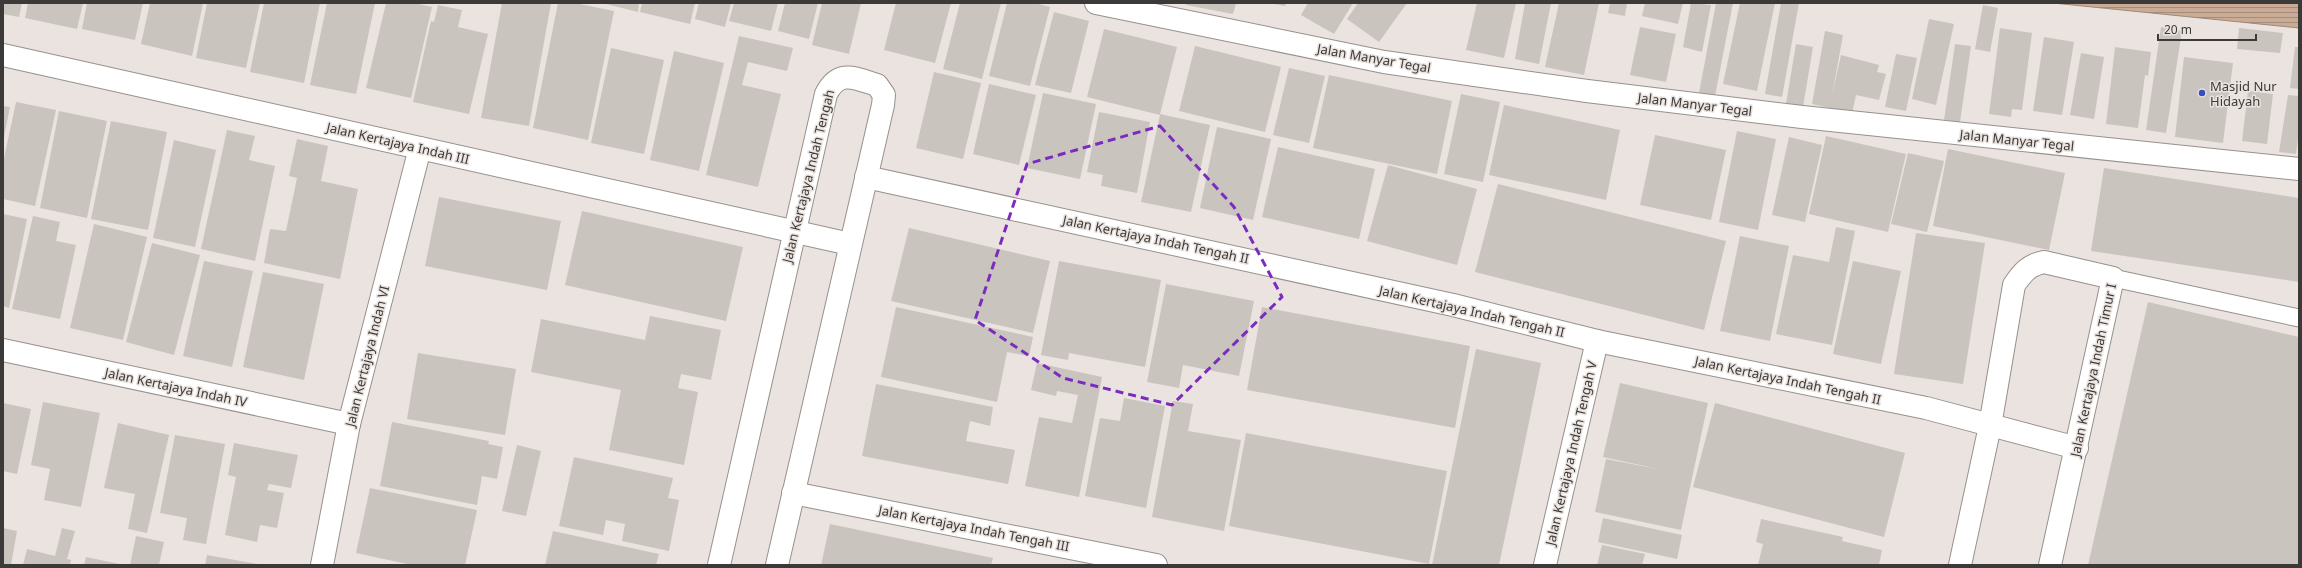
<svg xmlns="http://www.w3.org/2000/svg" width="2302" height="568" font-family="'Noto Sans',sans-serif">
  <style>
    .water { fill: url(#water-rules); stroke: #9f897a }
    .building { fill: #cac4bf }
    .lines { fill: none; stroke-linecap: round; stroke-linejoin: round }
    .service-casing { stroke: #97918d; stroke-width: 19 }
    .minor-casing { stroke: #97918d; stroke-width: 24 }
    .service { stroke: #fff; stroke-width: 17 }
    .minor { stroke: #fff; stroke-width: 22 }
    .marked { fill: none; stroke: #7b2cbf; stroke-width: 3; stroke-dasharray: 8 5; stroke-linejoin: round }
    .poi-dot { fill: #324ebf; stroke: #eae3df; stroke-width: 1.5 }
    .labels { text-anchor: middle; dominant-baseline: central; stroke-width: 3; stroke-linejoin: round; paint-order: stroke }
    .street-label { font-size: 13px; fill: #3c3a38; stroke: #eae3df }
    .poi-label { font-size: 13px; fill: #3c3a38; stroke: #eae3df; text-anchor: start }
  </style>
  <defs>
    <pattern id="water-rules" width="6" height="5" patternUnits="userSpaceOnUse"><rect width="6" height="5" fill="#caab96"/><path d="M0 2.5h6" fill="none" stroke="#a58c7b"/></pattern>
  </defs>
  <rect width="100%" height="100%" fill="#eae3df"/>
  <polygon class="water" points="2053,3 2299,3 2299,28"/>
  <g class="building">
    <polygon points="3,3 22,3 19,17 3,14"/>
    <polygon points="28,3 83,3 77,29 25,18"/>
    <polygon points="87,3 143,3 135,40 82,29"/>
    <polygon points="150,3 203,3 192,56 141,44"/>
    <polygon points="207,3 260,3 246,68 196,58"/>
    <polygon points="264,3 320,3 304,83 250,72"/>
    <polygon points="327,3 375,3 356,94 310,85"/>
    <polygon points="386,3 414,3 432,7 411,98 366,88"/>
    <polygon points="502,3 551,3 529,126 481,118"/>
    <polygon points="558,3 575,3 614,11 588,140 533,128"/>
    <polygon points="602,3 639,3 638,12"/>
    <polygon points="642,3 695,3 690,24 640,12"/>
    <polygon points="699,3 731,3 725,27 695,19"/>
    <polygon points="734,3 778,3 771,31 729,21"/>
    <polygon points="785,3 818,3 809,39 778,31"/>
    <polygon points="822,3 861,3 849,54 812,45"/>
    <polygon points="896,3 951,3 935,63 884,50"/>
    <polygon points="960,3 1001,3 982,79 943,69"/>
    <polygon points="1007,3 1035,3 1050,7 1030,86 989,76"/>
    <polygon points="1186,3 1236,3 1233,14 1186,5"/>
    <polygon points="1268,3 1286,3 1285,6"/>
    <polygon points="1308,3 1353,3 1334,34 1301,15"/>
    <polygon points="1358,3 1407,3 1379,42 1347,19"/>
    <polygon points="1477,3 1516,3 1504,58 1466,50"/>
    <polygon points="1525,3 1551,3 1539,64 1515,59"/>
    <polygon points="1559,3 1599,3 1584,75 1545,67"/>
    <polygon points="1610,3 1627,3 1625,16 1608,13"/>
    <polygon points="1645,3 1683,3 1678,24 1642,16"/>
    <polygon points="1691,3 1711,5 1702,52 1683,47"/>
    <polygon points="1716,3 1733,3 1715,96 1699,93"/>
    <polygon points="1740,3 1775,3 1757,91 1723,84"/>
    <polygon points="1781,3 1799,3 1782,97 1765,94"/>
    <polygon points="438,5 462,10 458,27 488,34 469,114 413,102 431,21 434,22"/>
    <polygon points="1983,5 1998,8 1990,52 1975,49"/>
    <polygon points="1054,12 1089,21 1071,93 1035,85"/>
    <polygon points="1929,19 1954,24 1936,105 1912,99"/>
    <polygon points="1640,27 1676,34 1666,82 1630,75"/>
    <polygon points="2161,27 2182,31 2166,133 2146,130"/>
    <polygon points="2000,28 2032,33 2022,110 2012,109 2011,117 1989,114"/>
    <polygon points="2239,28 2283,33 2280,53 2237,49"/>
    <polygon points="1104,29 1177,47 1160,114 1210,125 1191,212 1141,202 1160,115 1087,97"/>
    <polygon points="1825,31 1843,35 1832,96 1841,55 1879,65 1877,72 1886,74 1879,100 1856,95 1852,113 1812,104"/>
    <polygon points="739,36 793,48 787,71 748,62 742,85 781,94 758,187 706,175"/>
    <polygon points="2044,37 2074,42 2062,115 2033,111"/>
    <polygon points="1796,44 1813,47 1803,107 1786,104"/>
    <polygon points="1955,44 1971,46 1960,122 1944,120"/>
    <polygon points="1195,46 1281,67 1265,132 1179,111"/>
    <polygon points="2115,47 2151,52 2148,76 2145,75 2138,128 2106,124"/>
    <polygon points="2295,47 2299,47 2299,89 2290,88"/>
    <polygon points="611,48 664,60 644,154 591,143"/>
    <polygon points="674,51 724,63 699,171 650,160"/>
    <polygon points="2081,53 2104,57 2094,119 2070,115"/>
    <polygon points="1896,54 1917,58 1906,111 1885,107"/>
    <polygon points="2184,57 2233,63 2223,143 2175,137"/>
    <polygon points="1289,68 1325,76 1309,143 1273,135"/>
    <polygon points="934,72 981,83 963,159 916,148"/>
    <polygon points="1329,75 1452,101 1437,174 1313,148"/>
    <polygon points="989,84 1036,95 1019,165 973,154"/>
    <polygon points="2248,91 2273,94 2267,144 2242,141"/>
    <polygon points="1043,93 1096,104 1080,179 1027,168"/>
    <polygon points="1461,94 1500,102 1483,182 1444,174"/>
    <polygon points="2288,95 2299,96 2299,132 2296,154 2279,152"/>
    <polygon points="16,102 56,110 35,206 3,199 3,163"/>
    <polygon points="1504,105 1620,130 1606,200 1489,175"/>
    <polygon points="3,106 10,107 4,137 3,137"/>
    <polygon points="59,111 107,121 87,218 40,208"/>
    <polygon points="1099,112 1150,122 1137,193 1101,186 1103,175 1087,172"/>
    <polygon points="111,121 167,132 148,230 91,219"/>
    <polygon points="1217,127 1271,139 1253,220 1200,208"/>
    <polygon points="227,130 255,136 249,160 275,166 255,261 201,249"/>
    <polygon points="1737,131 1776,139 1758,230 1719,222"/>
    <polygon points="1655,135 1726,150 1711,220 1640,205"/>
    <polygon points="1826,136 1906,154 1888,232 1809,214"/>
    <polygon points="1789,137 1822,145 1805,222 1772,215"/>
    <polygon points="297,139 328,146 321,181 358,189 340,279 264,263 270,229 286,231 297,178 289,176"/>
    <polygon points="174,140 216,150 195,247 153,238"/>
    <polygon points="1278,147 1375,169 1359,239 1262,217"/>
    <polygon points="1948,149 2065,173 2049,250 1933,226"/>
    <polygon points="1908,153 1944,161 1927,232 1891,224"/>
    <polygon points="1388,165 1477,189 1457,265 1367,241"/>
    <polygon points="2104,168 2299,198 2299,282 2091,251"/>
    <polygon points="1498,184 1726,241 1704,330 1475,272"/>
    <polygon points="439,197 561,221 547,290 425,266"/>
    <polygon points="582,211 743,247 726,321 565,285"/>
    <polygon points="3,214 27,219 9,308 3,306"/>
    <polygon points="33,216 60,222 56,241 76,245 60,319 12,309"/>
    <polygon points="94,224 147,237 123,340 70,328"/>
    <polygon points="1836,227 1855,231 1832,345 1776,334 1793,255 1829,262"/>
    <polygon points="909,228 1050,261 1033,333 891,301"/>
    <polygon points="1916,233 1985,243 1963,384 1894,374"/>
    <polygon points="1740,236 1789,246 1770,341 1720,331"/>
    <polygon points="152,243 200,255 174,355 126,342"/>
    <polygon points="204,261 253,271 232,367 183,356"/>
    <polygon points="1059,261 1161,280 1145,367 1069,353 1068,360 1041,355"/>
    <polygon points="1853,261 1901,271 1881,364 1833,354"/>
    <polygon points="263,272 324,284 304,380 243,367"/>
    <polygon points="1166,284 1254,301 1239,376 1183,365 1179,388 1147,382"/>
    <polygon points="2148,302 2299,337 2299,565 2088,565"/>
    <polygon points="896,307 1033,337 1029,356 1007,352 997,402 881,377"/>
    <polygon points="1262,307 1470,346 1455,428 1247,390"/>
    <polygon points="650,316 721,330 711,380 681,374 678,388 698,392 684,465 609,450 621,390 531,372 541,319 645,340"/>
    <polygon points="1476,349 1541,363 1520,466 1499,565 1432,565"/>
    <polygon points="418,353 516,369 505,435 407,419"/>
    <polygon points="1037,363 1102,377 1079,497 1025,486 1039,417 1072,423 1078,395 1057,391 1056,396 1031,390"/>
    <polygon points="1620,383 1708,403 1681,530 1595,512 1606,459 1663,470 1603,457"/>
    <polygon points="876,384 993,407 990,426 970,421 966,441 1015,450 1008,484 862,456"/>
    <polygon points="1124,398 1165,406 1146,508 1085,496 1100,418 1120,421"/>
    <polygon points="1173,401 1193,404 1188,431 1241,440 1224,531 1152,517"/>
    <polygon points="43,402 100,413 81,507 44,500 50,469 31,465"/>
    <polygon points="3,403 31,409 17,474 3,471"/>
    <polygon points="1715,403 1905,453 1884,537 1693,487"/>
    <polygon points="392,422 489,441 488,444 503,447 497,479 482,476 477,505 380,486"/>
    <polygon points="118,423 169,435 147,533 128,529 135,494 104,488"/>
    <polygon points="1246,433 1447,471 1429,564 1229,526"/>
    <polygon points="175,435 225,444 206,544 183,540 187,518 160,513"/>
    <polygon points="234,443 298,455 291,488 269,484 267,490 284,493 277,528 260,525 257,542 225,535 236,477 228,475"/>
    <polygon points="517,445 541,451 526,516 502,511"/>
    <polygon points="574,457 673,478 668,498 679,500 669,551 622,541 625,524 606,520 603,535 559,526"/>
    <polygon points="370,488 477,510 465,565 412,565 356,553"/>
    <polygon points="1603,518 1682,535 1677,559 1598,542"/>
    <polygon points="1761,519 1843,537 1842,541 1882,550 1879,565 1758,565 1763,544 1756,542"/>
    <polygon points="830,524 993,558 991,565 821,565"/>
    <polygon points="3,528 17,531 11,565 3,565"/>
    <polygon points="62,528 75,531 67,559 71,560 70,565 23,565 27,549 55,556"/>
    <polygon points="553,531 659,554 656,565 545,565"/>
    <polygon points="136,536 164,542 159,565 130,565"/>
    <polygon points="1602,545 1645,554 1642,565 1597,565"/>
    <polygon points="207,555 258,564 258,565 205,565"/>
    <polygon points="86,557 120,564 120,565 84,565"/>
  </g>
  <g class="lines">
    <defs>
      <polyline id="service" points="2113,278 2299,318"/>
      <g id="minor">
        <polyline points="1096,3 1384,62 1587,91 1802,117 2299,169"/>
        <polyline points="3,55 850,244"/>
        <polyline points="866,177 1453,305 1597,341 1926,408 2077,448"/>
        <polyline points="3,350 349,424"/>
        <polyline points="793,493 1156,565"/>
        <polyline points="322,565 349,424 420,148"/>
        <path d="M719,565L826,94C839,69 854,78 877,85L884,95L883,105L777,565"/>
        <polyline points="1545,565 1597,341"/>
        <path d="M1960,565L1990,426L2014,285C2023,272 2029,265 2044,262L2113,278L2050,565"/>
      </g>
    </defs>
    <use href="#service" class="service-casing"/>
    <use href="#minor" class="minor-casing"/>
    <use href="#service" class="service"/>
    <use href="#minor" class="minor"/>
  </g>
  <path class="marked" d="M1160,126L1234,207L1282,297L1172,405L1063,378L975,320L1027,164Z"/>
  <circle class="poi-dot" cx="2202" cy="93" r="4"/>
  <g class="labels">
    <g class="street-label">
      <text transform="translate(1374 58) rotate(10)">Jalan Manyar Tegal</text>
      <text transform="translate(1695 104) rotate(7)">Jalan Manyar Tegal</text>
      <text transform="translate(2017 140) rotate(6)">Jalan Manyar Tegal</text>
      <text transform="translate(398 143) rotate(13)">Jalan Kertajaya Indah III</text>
      <text transform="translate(808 176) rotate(-76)">Jalan Kertajaya Indah Tengah</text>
      <text transform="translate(1156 239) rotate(12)">Jalan Kertajaya Indah Tengah II</text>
      <text transform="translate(1472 311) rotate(13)">Jalan Kertajaya Indah Tengah II</text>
      <text transform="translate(367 356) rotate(-76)">Jalan Kertajaya Indah VI</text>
      <text transform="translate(2093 370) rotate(-78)">Jalan Kertajaya Indah Timur I</text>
      <text transform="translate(1788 380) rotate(12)">Jalan Kertajaya Indah Tengah II</text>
      <text transform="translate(176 387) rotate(12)">Jalan Kertajaya Indah IV</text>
      <text transform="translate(1571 453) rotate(-77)">Jalan Kertajaya Indah Tengah V</text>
      <text transform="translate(974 528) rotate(11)">Jalan Kertajaya Indah Tengah III</text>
    </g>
    <g class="poi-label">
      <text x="2210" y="86">Masjid Nur<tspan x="2210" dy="15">Hidayah</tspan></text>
    </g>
  </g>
  <rect width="2302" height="568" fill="none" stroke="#3c3a38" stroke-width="8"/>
  <path d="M2158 34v6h98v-6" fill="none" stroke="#3c3a38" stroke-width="2"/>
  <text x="2164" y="34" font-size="12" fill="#3c3a38" stroke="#eae3df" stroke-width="3" paint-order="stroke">20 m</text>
</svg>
